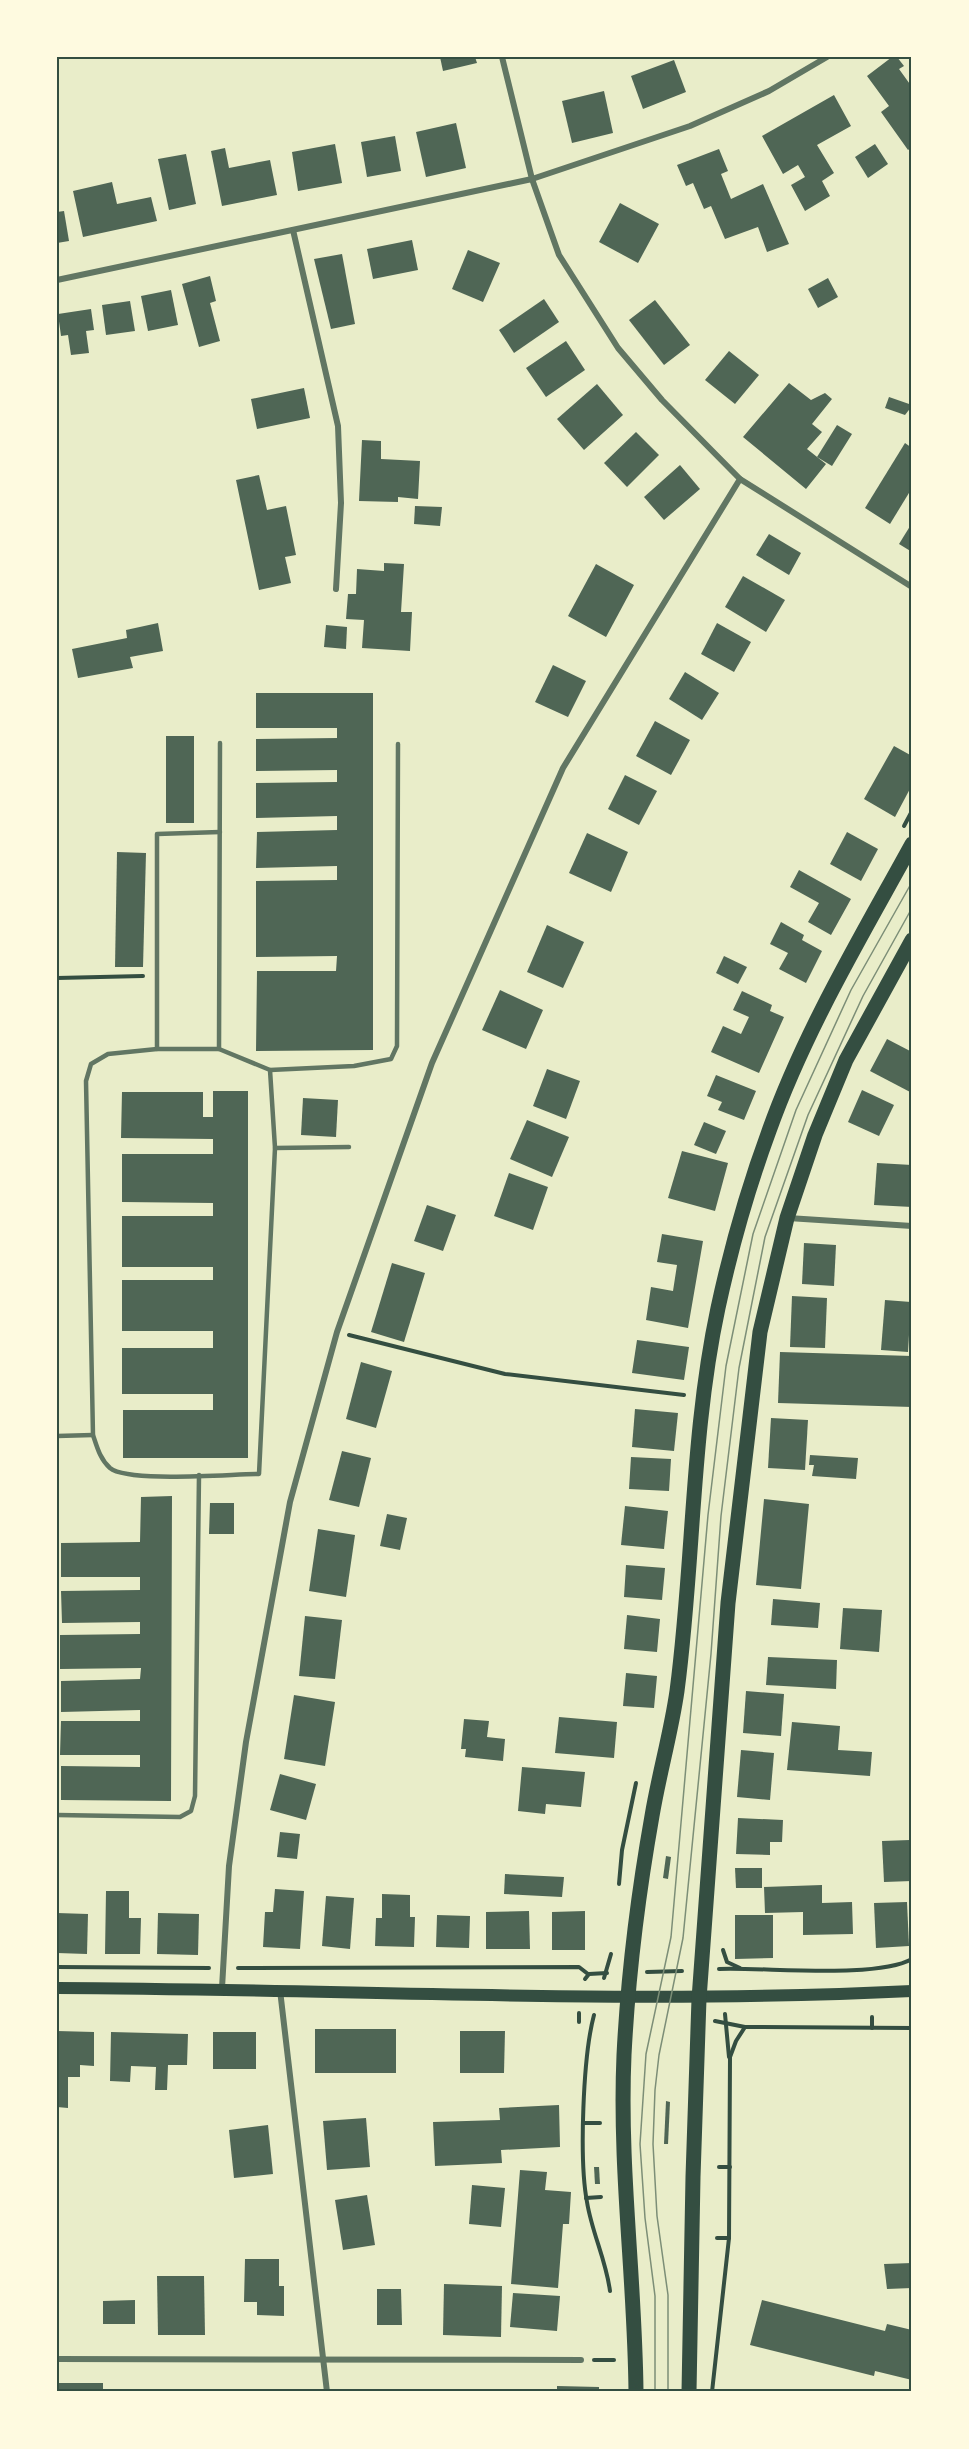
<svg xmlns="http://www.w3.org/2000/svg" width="969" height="2449" font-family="'Golos Text',sans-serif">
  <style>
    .building { fill: #4f6655 }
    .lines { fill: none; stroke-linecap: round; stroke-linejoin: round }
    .path { stroke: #344e41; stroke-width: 4 }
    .service { stroke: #617663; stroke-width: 4.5 }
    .minor { stroke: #617663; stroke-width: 6 }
    .secondary { stroke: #344e41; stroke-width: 12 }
    .primary { stroke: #344e41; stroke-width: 15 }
    .tram { stroke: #7c8e77; stroke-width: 1.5 }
    .neatline { fill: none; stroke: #344e41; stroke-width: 2 }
  </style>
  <rect width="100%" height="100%" fill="#e9edc9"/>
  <g class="building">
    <polygon points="440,57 475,57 477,63 443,71"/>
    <polygon points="892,57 897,57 904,66 899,69 912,87 912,147 908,150 881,112 889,106 867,76"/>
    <polygon points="674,60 686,92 643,109 631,76"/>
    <polygon points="604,91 613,133 572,143 562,101"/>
    <polygon points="834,95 851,126 817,145 834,173 822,181 830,196 805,211 791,185 805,177 798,165 783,174 762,136"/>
    <polygon points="456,123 466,168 426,177 416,132"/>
    <polygon points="395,136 401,171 367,177 361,142"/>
    <polygon points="335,144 342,183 298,191 292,152"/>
    <polygon points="875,144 888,164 868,178 855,157"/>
    <polygon points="225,148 229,168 270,160 277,195 222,206 211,151"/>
    <polygon points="719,149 728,171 721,174 731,199 763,184 789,244 767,252 758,227 725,239 711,206 704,209 693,183 686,186 677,165"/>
    <polygon points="186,154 196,204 169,210 158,159"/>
    <polygon points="112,182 117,204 151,197 157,221 83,237 73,191"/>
    <polygon points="620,203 659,224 638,263 599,242"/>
    <polygon points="64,211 69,241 57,243 57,212"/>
    <polygon points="412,240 418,270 373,279 367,249"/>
    <polygon points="468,250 500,263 483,302 452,289"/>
    <polygon points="342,254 355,324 331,329 314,259"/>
    <polygon points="210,276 216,301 210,303 220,341 199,347 182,284"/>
    <polygon points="828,278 838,297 818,308 808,289"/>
    <polygon points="171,290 178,325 148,331 141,296"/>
    <polygon points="544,299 559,322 514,353 499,330"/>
    <polygon points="655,300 690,345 664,365 629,320"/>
    <polygon points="130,301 135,331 106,335 102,305"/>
    <polygon points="91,309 94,330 86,331 89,353 71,355 68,335 61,336 58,314"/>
    <polygon points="566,341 585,370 546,397 526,368"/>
    <polygon points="729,351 759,375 735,404 705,380"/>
    <polygon points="789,383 811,400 825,393 832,399 812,424 822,432 807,449 826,464 806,489 743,437"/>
    <polygon points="597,384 623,415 584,450 557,419"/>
    <polygon points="304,388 310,418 257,429 251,399"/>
    <polygon points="889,397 912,405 912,406 905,415 885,408"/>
    <polygon points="837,425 852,434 832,466 817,457"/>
    <polygon points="636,432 659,455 627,487 604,463"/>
    <polygon points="362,440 381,441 381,459 420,461 418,499 398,497 398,502 359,501"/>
    <polygon points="905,443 912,448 912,488 890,524 865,508"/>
    <polygon points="680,465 700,489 664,520 644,497"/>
    <polygon points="259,475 267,510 286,506 296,555 285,557 291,583 259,590 236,480"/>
    <polygon points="415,506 442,507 440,526 414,524"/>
    <polygon points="912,523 912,552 899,544"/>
    <polygon points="769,534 801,553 789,575 756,555"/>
    <polygon points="384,563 404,564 401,612 412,612 410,651 362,648 364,620 346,619 348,594 356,594 357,569 384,571"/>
    <polygon points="596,564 634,585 606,637 568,616"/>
    <polygon points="743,576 785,600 766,632 725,607"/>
    <polygon points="158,623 163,651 130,657 133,668 78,678 72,649 127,638 126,630"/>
    <polygon points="717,623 751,642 734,672 701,654"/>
    <polygon points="326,625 347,627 346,649 324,647"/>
    <polygon points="553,665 586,681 568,717 535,702"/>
    <polygon points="685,672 719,693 702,720 669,699"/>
    <polygon points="256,693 373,693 373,1050 256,1051 257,971 336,971 337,956 256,957 256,881 337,880 337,866 256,868 257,832 337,830 337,816 256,818 256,783 337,782 337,770 256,771 256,739 337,738 337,728 256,728"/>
    <polygon points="655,721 690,740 671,775 636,756"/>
    <rect x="166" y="736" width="28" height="87"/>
    <polygon points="894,746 912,756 912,785 895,817 864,799"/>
    <polygon points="625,775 657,791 639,825 608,809"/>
    <polygon points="847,832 878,849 861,881 830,864"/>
    <polygon points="587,833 628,852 611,892 569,873"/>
    <polygon points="117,852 146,853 143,967 115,967"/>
    <polygon points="799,870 851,899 831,935 808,922 819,903 790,887"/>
    <polygon points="781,922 804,935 802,940 822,951 806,983 779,969 788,953 770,944"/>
    <polygon points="547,925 584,942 563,988 527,972"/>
    <polygon points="724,956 747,967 738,984 716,973"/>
    <polygon points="500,990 543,1010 526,1049 482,1030"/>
    <polygon points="742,991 772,1005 770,1011 784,1017 759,1073 711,1052 723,1026 741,1034 749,1017 733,1010"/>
    <polygon points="887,1039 912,1052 912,1093 870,1071"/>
    <polygon points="547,1069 580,1081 566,1119 533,1106"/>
    <polygon points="716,1075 756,1091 744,1120 718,1110 722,1102 707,1096"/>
    <polygon points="862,1090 894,1105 879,1136 848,1122"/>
    <polygon points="213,1091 248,1091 248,1458 123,1458 123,1410 213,1410 213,1394 122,1394 122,1348 213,1348 213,1331 122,1331 122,1280 213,1280 213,1267 122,1267 122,1216 213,1216 213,1203 122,1202 122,1154 213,1154 213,1139 121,1138 122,1092 203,1092 203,1117 213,1117"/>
    <polygon points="303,1098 338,1100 336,1137 301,1135"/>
    <polygon points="527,1120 569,1137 552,1177 510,1159"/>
    <polygon points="704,1122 726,1131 716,1154 694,1145"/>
    <polygon points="682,1151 728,1163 715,1211 668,1198"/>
    <polygon points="877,1163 912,1165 912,1207 874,1205"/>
    <polygon points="509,1173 548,1187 533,1230 494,1216"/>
    <polygon points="427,1205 456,1215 443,1251 414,1241"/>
    <polygon points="662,1234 703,1241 688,1328 646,1320 651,1287 673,1291 677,1265 657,1262"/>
    <polygon points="804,1243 836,1245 834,1286 802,1284"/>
    <polygon points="392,1263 425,1273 404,1342 371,1332"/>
    <polygon points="792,1296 827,1298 825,1348 790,1347"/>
    <polygon points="885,1300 911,1302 908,1352 881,1350"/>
    <polygon points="637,1340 689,1347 684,1380 632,1373"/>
    <polygon points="780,1352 912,1356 912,1407 778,1403"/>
    <polygon points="361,1362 392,1371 376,1428 346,1419"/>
    <polygon points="635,1409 678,1413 674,1451 632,1447"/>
    <polygon points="771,1418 808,1420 805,1470 768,1468"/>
    <polygon points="342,1451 371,1458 359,1507 329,1500"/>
    <polygon points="810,1455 858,1458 856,1479 812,1476 814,1465 809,1465"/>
    <polygon points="631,1457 671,1459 669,1491 629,1489"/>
    <polygon points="172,1496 171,1801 61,1800 61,1766 140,1767 140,1755 60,1755 61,1721 140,1721 140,1710 61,1712 61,1681 140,1679 141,1668 60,1669 60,1635 140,1634 140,1622 62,1623 61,1591 140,1590 140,1577 61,1577 61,1543 140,1542 141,1497"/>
    <polygon points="764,1499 809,1504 801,1589 756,1585"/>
    <polygon points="210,1503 234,1503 234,1534 209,1534"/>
    <polygon points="625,1506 668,1511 664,1549 621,1545"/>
    <polygon points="387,1514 407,1518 400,1550 380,1546"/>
    <polygon points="318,1529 355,1535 346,1597 309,1591"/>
    <polygon points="626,1565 665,1568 662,1600 624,1597"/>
    <polygon points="773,1599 820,1603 818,1628 771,1625"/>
    <polygon points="843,1608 882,1610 879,1652 840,1649"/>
    <polygon points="627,1615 660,1619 657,1652 624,1649"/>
    <polygon points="305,1616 342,1620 335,1679 299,1676"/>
    <polygon points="768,1657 837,1660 836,1689 766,1685"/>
    <polygon points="626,1673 657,1676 654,1708 623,1706"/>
    <polygon points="746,1691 784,1694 781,1736 743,1733"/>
    <polygon points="294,1695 335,1702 325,1766 284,1759"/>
    <polygon points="559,1717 617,1722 614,1758 555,1753"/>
    <polygon points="464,1719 489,1721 487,1737 505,1739 503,1761 465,1757 466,1749 461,1749"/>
    <polygon points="792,1722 840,1726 838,1750 872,1752 870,1776 787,1770"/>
    <polygon points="741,1750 774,1753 770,1800 737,1797"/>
    <polygon points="522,1767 585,1772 581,1807 546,1804 545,1814 518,1811"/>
    <polygon points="280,1774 316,1784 306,1820 270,1810"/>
    <polygon points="738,1818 783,1820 782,1842 770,1842 770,1855 736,1854"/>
    <polygon points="280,1832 300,1834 297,1859 277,1857"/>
    <polygon points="910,1840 912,1881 884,1882 882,1841"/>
    <polygon points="666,1856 671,1857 668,1879 663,1878"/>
    <polygon points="735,1868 762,1868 762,1888 736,1888"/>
    <polygon points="505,1874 564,1877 562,1897 504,1894"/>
    <polygon points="822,1885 822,1903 852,1902 853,1934 803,1935 803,1912 765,1913 764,1887"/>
    <polygon points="275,1889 304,1891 300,1949 263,1947 265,1912 273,1912"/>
    <polygon points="106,1891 129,1891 129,1918 141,1918 140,1954 105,1954"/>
    <polygon points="382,1894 410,1895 410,1917 415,1917 414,1947 375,1946 376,1918 382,1918"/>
    <polygon points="326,1896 354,1898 350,1949 322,1946"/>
    <polygon points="907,1902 909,1946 876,1948 874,1903"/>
    <polygon points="529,1911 530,1949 486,1949 486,1912"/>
    <polygon points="585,1911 585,1950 552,1950 552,1912"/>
    <polygon points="57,1913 88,1914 87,1954 57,1953"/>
    <polygon points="158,1913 199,1914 198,1955 157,1954"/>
    <polygon points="437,1915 470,1916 469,1948 436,1947"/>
    <polygon points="735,1915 773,1915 773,1958 735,1959"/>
    <rect x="315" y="2029" width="81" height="44"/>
    <polygon points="57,2031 94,2032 94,2066 80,2065 80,2077 68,2077 68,2108 57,2107"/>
    <polygon points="460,2031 505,2031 504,2073 460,2073"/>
    <polygon points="111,2032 188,2034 187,2065 168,2065 167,2090 155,2090 156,2067 131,2066 130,2082 110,2081"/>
    <rect x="213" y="2032" width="43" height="37"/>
    <polygon points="666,2101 670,2102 668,2144 664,2144"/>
    <polygon points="559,2105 560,2147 501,2150 502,2163 435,2166 433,2122 500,2120 499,2108"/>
    <polygon points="366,2118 370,2167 327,2170 323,2121"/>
    <polygon points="268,2125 273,2174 234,2178 229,2130"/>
    <polygon points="594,2167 599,2167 600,2184 595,2184"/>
    <polygon points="520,2170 547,2172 545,2190 571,2192 569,2224 563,2224 558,2288 511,2284"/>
    <polygon points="472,2185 505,2188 501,2227 469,2224"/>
    <polygon points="367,2195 375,2245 343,2250 335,2200"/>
    <polygon points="245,2259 279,2259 279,2286 284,2286 284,2316 257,2315 257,2302 244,2302"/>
    <polygon points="912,2263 912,2288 887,2289 884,2264"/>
    <polygon points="157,2276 204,2276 205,2335 158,2335"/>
    <polygon points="444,2284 502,2286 501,2337 443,2335"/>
    <polygon points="377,2289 401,2289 402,2325 377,2325"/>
    <polygon points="513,2293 560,2296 557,2331 510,2327"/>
    <polygon points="135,2300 135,2324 103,2324 103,2301"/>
    <polygon points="762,2300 885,2331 887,2324 912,2330 912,2380 875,2371 874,2376 750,2345"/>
    <polygon points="57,2383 103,2383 103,2390 128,2390 128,2392 57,2392"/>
    <polygon points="557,2386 599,2387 599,2392 557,2392"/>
    <polygon points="457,2389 485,2390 485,2392 457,2392"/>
  </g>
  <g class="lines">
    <g class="path">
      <polyline points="904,826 912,811"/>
      <polyline points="57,978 143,976"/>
      <polyline points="349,1335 505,1374 684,1395"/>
      <polyline points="619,1884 622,1850 636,1783"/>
      <polyline points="723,1950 727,1962 740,1968"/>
      <polyline points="57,1967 209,1968"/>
      <polyline points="238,1968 579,1967 588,1974"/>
      <path d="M719,1969C766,1967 876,1979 912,1959"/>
      <polyline points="647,1972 682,1971"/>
      <polyline points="604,1978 611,1954"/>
      <polyline points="585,1979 589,1974 607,1973"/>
      <polyline points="725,2014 729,2057"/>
      <path d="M594,2015C583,2056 579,2160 587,2202C592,2233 606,2260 610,2291"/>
      <polyline points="872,2017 872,2028"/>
      <polyline points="715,2021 745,2027 912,2028"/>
      <polyline points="579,2022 579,2013"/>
      <polyline points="584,2123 600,2123"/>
      <polyline points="719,2167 730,2167"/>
      <polyline points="586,2198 601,2197"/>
      <polyline points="717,2238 729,2238"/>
      <polyline points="594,2360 614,2360"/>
      <polyline points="712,2392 729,2238 730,2057 736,2041 745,2027"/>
    </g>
    <g class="service">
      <path d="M157,1049H219L270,1070L275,1148L259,1474C231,1474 128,1483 110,1468C100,1459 97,1447 93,1435L86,1081L91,1064L108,1054Z"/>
      <polyline points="157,1049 157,834 220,832"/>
      <polyline points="219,1049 220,743"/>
      <polyline points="270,1070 354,1066 391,1059 397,1046 398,744"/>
      <polyline points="275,1148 349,1147"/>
      <polyline points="57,1436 93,1435"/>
      <polyline points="57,1815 180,1817 191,1811 195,1796 199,1475"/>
    </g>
    <g class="minor">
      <polyline points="502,57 532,179 559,255 618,348 662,400 740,479 912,587"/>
      <polyline points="293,230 338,426 341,503 336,589"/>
      <polyline points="57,280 532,179 690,126 769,91 827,57"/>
      <polyline points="788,1218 912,1226"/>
      <polyline points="222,1988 229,1866 246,1742 290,1502 337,1332 432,1063 563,768 740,479"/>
      <polyline points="280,1990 327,2392"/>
      <polyline points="57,2359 581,2360"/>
    </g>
    <path class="secondary" d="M57,1988C342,1989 627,2005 912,1991"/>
    <g class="primary">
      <path d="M636,2392C635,2279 619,2168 624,2055C628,1976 638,1895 652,1816C659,1774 671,1733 677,1691C694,1563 691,1434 718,1308C731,1248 748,1188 769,1131C805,1030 861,937 912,844"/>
      <polyline points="689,2392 693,2177 699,1999 728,1603 760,1332 787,1218 815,1135 846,1060 912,940"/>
    </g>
    <g class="tram">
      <polyline points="655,2392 655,2296 645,2218 640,2144 646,2054 671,1937 708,1515 726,1366 753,1234 796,1110 851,990 912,882"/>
      <polyline points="668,2392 668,2295 657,2216 653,2144 655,2090 659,2055 683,1938 711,1654 721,1516 739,1368 765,1237 808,1115 863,996 912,908"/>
    </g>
  </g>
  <rect width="969" height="2449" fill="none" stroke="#fefae0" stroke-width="117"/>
  <rect x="58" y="58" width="852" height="2332" class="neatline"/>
</svg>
